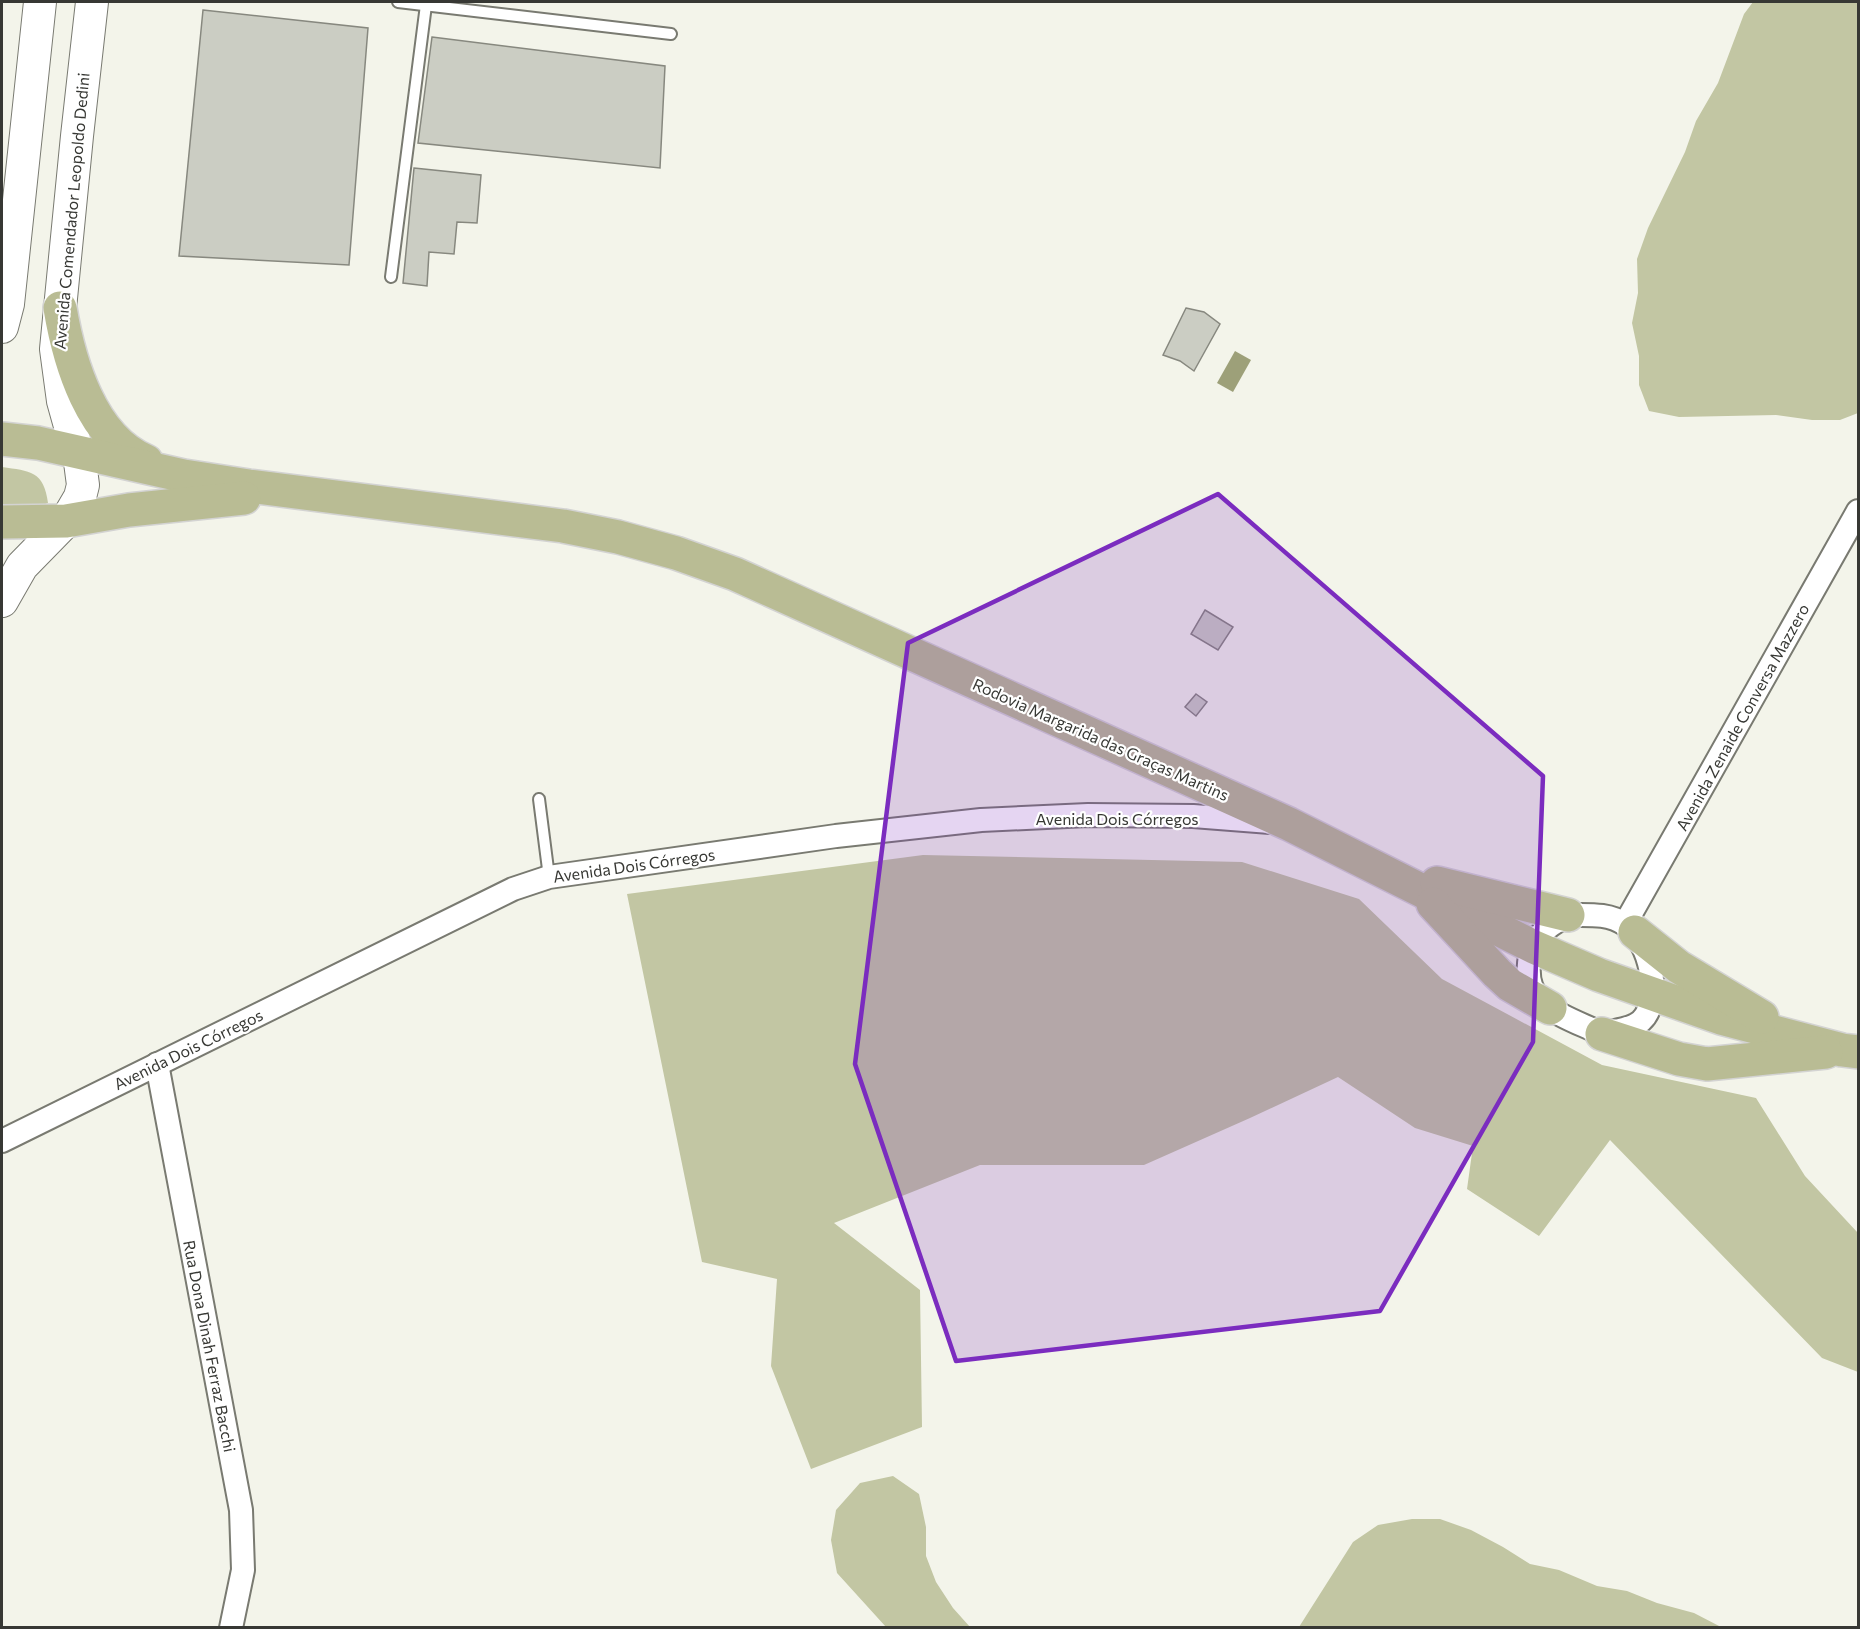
<svg xmlns="http://www.w3.org/2000/svg" width="1860" height="1629" font-family="Commissioner,sans-serif">
  <style>
    .green { fill: #c2c6a3 }
    .water { fill: #9da079 }
    .building { fill: #cbcdc3; stroke: #87887f; stroke-width: 1.5 }
    .lines { fill: none; stroke-linecap: round; stroke-linejoin: round }
    .lane-casing { stroke: #797a71; stroke-width: 14 }
    .street-casing { stroke: #797a71; stroke-width: 26 }
    .secondary-casing { stroke: #797a71; stroke-width: 34 }
    .primary-casing { stroke: #d3d3d2; stroke-width: 36 }
    .lane { stroke: #fff; stroke-width: 10 }
    .street { stroke: #fff; stroke-width: 22 }
    .secondary { stroke: #fff; stroke-width: 32 }
    .primary { stroke: #b9bc94; stroke-width: 33 }
    .marked { fill: #7b2cbf; fill-opacity: 0.2; stroke: #7b2cbf; stroke-width: 4.5; stroke-linejoin: round }
    .labels { text-anchor: middle; dominant-baseline: central; stroke-width: 4.5; stroke-linejoin: round; paint-order: stroke }
    .street-label { font-size: 16px; fill: #373834; stroke: #fff }
  </style>
  <rect width="100%" height="100%" fill="#f3f4ea"/>
  <g class="green">
    <polygon points="1753,2 1858,2 1858,413 1840,420 1812,420 1776,415 1679,417 1649,411 1639,385 1639,356 1632,323 1638,293 1637,259 1648,228 1685,152 1696,121 1718,83 1744,14"/>
    <path d="M2,467C30,471 44,471 48,503L35,508L2,509Z"/>
    <polygon points="923,855 1242,862 1359,899 1442,979 1602,1065 1756,1098 1805,1176 1858,1233 1858,1372 1822,1358 1610,1140 1539,1236 1467,1189 1473,1146 1415,1128 1338,1077 1250,1118 1144,1165 980,1165 834,1223 920,1290 922,1427 811,1469 771,1366 777,1279 702,1262 627,894"/>
    <polygon points="893,1476 919,1494 926,1527 926,1556 936,1582 953,1608 970,1627 886,1627 837,1573 831,1540 836,1510 860,1483"/>
    <polygon points="1412,1519 1440,1519 1471,1530 1503,1547 1530,1564 1559,1570 1597,1586 1627,1591 1657,1603 1694,1613 1721,1627 1299,1627 1353,1542 1378,1525"/>
  </g>
  <polygon class="water" points="1235,351 1251,360 1233,392 1217,383"/>
  <g class="building">
    <polygon points="203,10 368,28 349,265 179,256"/>
    <polygon points="432,37 665,66 660,168 418,143"/>
    <polygon points="414,168 481,175 477,223 457,222 454,254 429,252 427,286 403,283"/>
    <polygon points="1186,308 1204,312 1220,324 1194,371 1180,361 1163,355"/>
    <polygon points="1205,610 1233,627 1218,650 1191,634"/>
    <polygon points="1196,694 1207,702 1196,716 1185,707"/>
  </g>
  <g class="lines">
    <defs>
      <g id="lane">
        <polyline points="398,2 671,34"/>
        <polyline points="391,277 426,5"/>
        <polyline points="539,799 549,877"/>
      </g>
      <g id="street">
        <path d="M1568,915C1589,915 1609,913 1626,925C1649,940 1664,1000 1641,1021C1631,1030 1614,1030 1602,1034C1582,1024 1557,1016 1541,1001C1523,985 1526,949 1542,933C1549,925 1559,920 1568,915Z"/>
        <polyline points="1625,924 1858,511"/>
        <polyline points="157,1064 241,1510 243,1570 231,1628"/>
        <polyline points="2,1141 513,889 549,877 836,836 981,820 1088,815 1193,816 1270,822"/>
      </g>
      <g id="secondary">
        <polyline points="2,327 8,304 40,2"/>
        <polyline points="2,601 22,566 66,521 80,497 83,485 80,462 63,401 56,349 77,136 92,2"/>
      </g>
      <g id="primary">
        <path d="M60,308C69,362 91,438 146,461"/>
        <polyline points="2,439 38,443 184,476 249,486 563,526 618,537 676,553 735,574 1289,824 1534,947 1599,975 1721,1018 1842,1050 1858,1052"/>
        <polyline points="2,522 66,521 129,510 244,498"/>
        <polyline points="1437,883 1568,915"/>
        <polyline points="1433,904 1497,973 1510,985 1550,1008"/>
        <polyline points="1635,932 1679,967 1762,1017"/>
        <polyline points="1602,1034 1679,1059 1707,1064 1826,1052"/>
      </g>
    </defs>
    <use href="#lane" class="lane-casing"/>
    <use href="#street" class="street-casing"/>
    <use href="#secondary" class="secondary-casing"/>
    <use href="#primary" class="primary-casing"/>
    <use href="#lane" class="lane"/>
    <use href="#street" class="street"/>
    <use href="#secondary" class="secondary"/>
    <use href="#primary" class="primary"/>
  </g>
  <path class="marked" d="M1218,494L1543,776L1533,1042L1380,1311L956,1361L855,1064L908,643Z"/>
  <g class="labels">
    <g class="street-label">
      <text transform="translate(71 211) rotate(-85)">Avenida Comendador Leopoldo Dedini</text>
      <text transform="translate(1742 717) rotate(-61)">Avenida Zenaide Conversa Mazzero</text>
      <text transform="translate(1101 739) rotate(24)">Rodovia Margarida das Graças Martins</text>
      <text x="1117" y="818">Avenida Dois Córregos</text>
      <text transform="translate(634 865) rotate(-8)">Avenida Dois Córregos</text>
      <text transform="translate(188 1049) rotate(-26)">Avenida Dois Córregos</text>
      <text transform="translate(210 1346) rotate(79)">Rua Dona Dinah Ferraz Bacchi</text>
    </g>
  </g>
  <rect width="1860" height="1629" fill="none" stroke="#373834" stroke-width="6"/>
</svg>
